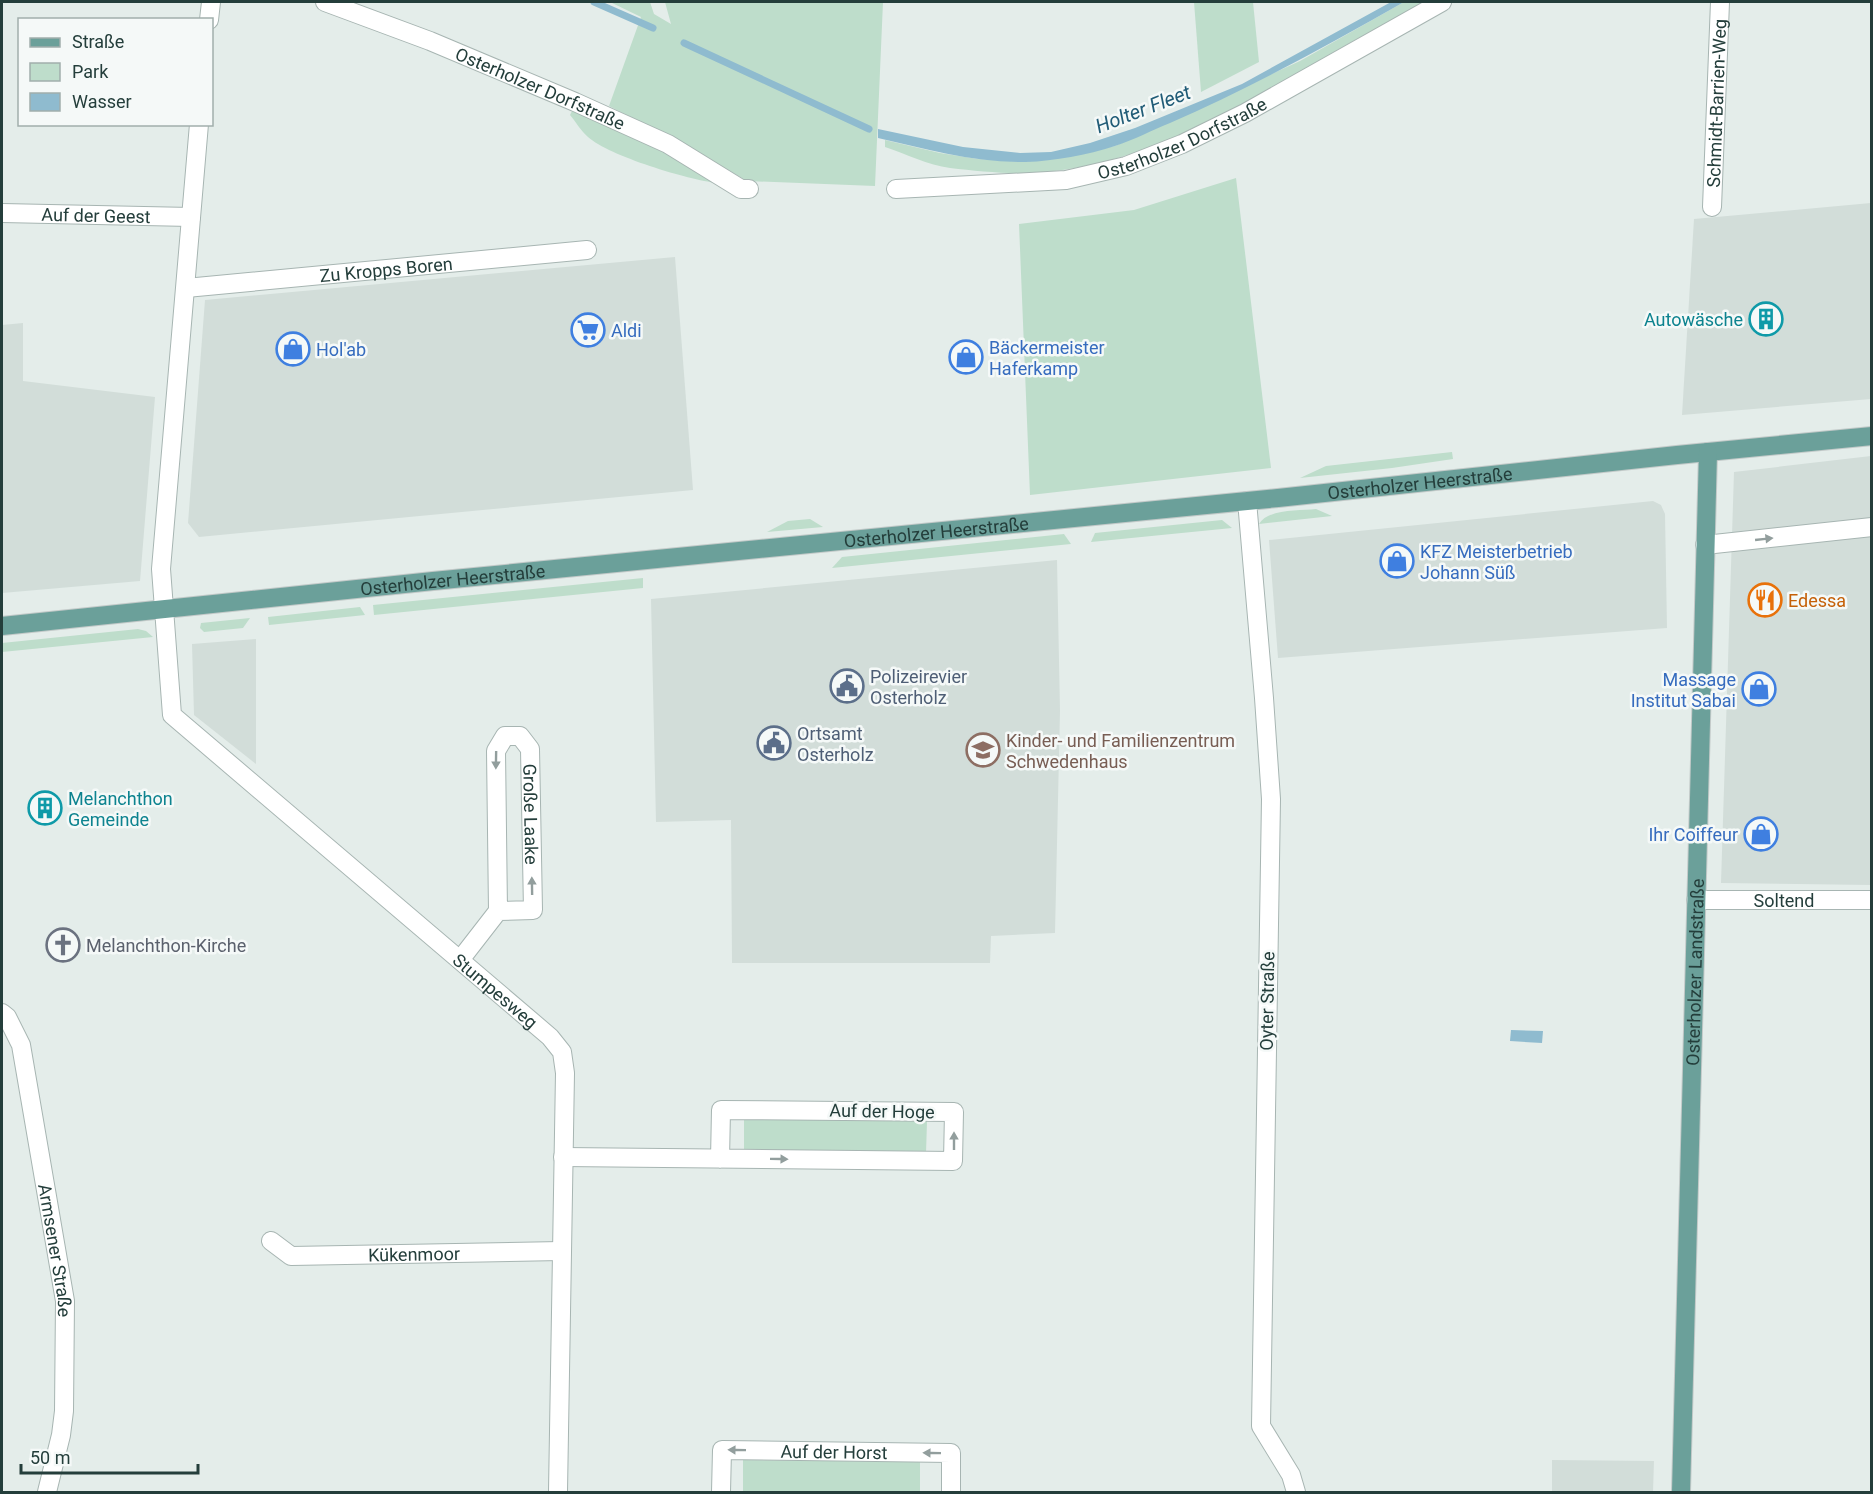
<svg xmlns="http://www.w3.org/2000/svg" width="1873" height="1494" font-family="Roboto,sans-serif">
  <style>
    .built { fill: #d2ddd9 }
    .green { fill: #beddcb }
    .water { fill: #8fbbcf }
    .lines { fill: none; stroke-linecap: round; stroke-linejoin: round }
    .stream { stroke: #8fbbcf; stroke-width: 7 }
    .minor-casing { stroke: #a7b5b2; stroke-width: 20 }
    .major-casing { stroke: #c2c9c8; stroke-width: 20 }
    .minor { stroke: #fff; stroke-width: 18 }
    .major { stroke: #6ba09a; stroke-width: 18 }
    .oneway { fill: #929e9d }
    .labels { text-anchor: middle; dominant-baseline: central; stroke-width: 5; stroke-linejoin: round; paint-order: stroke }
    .street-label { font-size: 18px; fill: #243e3b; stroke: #f5f9f8 }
    .culture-label { font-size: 18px; fill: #0d838f; stroke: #f5f9f8; text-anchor: end }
    .shop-label { font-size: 18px; fill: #366cbe; stroke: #f5f9f8; text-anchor: start }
    .food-label { font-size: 18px; fill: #c56008; stroke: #f5f9f8; text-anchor: start }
    .service-label { font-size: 18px; fill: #4e5e75; stroke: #f5f9f8; text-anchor: start }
    .education-label { font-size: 18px; fill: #785e54; stroke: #f5f9f8; text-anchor: start }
    .worship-label { font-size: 18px; fill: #5b616d; stroke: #f5f9f8; text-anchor: start }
    .water-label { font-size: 20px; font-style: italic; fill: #215c77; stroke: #f5f9f8 }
  </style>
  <rect width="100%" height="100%" fill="#e4edea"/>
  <g class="built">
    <polygon points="1871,203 1871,399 1682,415 1694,219"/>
    <polygon points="675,257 693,490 199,537 188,523 205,300"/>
    <polygon points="23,323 23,381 155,397 140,581 2,593 2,325"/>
    <polygon points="1871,456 1871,885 1721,883 1734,472"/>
    <polygon points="1653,501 1661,505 1665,514 1667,628 1278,658 1269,540"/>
    <polygon points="1057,560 1060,711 1055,933 991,936 990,963 732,963 731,820 656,822 651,599"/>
    <polygon points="256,639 256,764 194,715 192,644"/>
    <polygon points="1552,1460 1654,1461 1653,1492 1552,1492"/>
  </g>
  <g class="green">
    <polygon points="610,2 650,2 654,14 671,24 665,2 883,2 875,186 747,181 691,148 609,106 641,17"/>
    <polygon points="1194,2 1253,2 1259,62 1201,92"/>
    <path d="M1404,2H1424C1391,20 1358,38 1325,57C1235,111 1140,167 1032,173C1005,174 976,171 950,168C928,165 906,154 885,147V140L940,153L978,159L1025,162L1115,146L1300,61Z"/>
    <path d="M572,111L609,125L716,177L717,183C689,180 609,156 588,137C581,131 576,122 570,115Z"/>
    <polygon points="1236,178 1271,468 1030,495 1019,224 1134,210"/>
    <polygon points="1452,452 1453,459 1392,468 1300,478 1326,466"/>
    <path d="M1316,509L1332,516L1259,524C1269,508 1300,511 1316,509Z"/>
    <polygon points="810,519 823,527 767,532 788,521"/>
    <polygon points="1222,520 1232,528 1091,542 1095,533"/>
    <polygon points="1064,534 1071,544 832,568 842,557"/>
    <polygon points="643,578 643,588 374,615 373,605"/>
    <polygon points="360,607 365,615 269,625 268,617"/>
    <polygon points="250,618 243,628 204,632 200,628 201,623"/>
    <polygon points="138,629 146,631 153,637 2,652 2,643"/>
    <polygon points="744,1118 927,1121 926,1153 744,1150"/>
    <polygon points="743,1460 920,1462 920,1492 743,1492"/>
  </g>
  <g class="water">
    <path d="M1391,2H1404C1328,45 1251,88 1170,123C1152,130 1134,140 1115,146C1087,155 1055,161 1026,162C975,163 926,149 878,138V129L963,147L1020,153L1051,152L1090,143L1135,128L1242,84Z"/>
    <polygon points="1511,1030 1543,1031 1542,1043 1510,1041"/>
  </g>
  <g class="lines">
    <g class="stream">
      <polyline points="594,2 653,28"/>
      <polyline points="684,43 869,129"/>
    </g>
    <defs>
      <g id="minor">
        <path id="s1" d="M325,2L430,41L575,102L668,144L741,189H749"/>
        <polyline points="209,20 211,2"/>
        <path id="s2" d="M199,124L161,569L172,715L550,1037L562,1052L565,1073L558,1492"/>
        <path id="s3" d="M896,189L1066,180L1126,166L1182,144L1245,113L1442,2"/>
        <path id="s4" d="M1712,207L1720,2"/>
        <path id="s5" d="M2,213L191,217"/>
        <path id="s6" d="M186,288L587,250"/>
        <polyline points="1247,501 1264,698 1271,799 1261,1426 1291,1475 1296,1492"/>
        <polyline points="1705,545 1872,527"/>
        <path id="s7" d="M1696,900H1872"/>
        <path id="s8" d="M460,960L498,911L496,751L505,736H520L530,749L533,910L498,911"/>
        <path id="s9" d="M2,1013L7,1017L21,1045L65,1301L64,1411L61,1435L47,1492"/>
        <polyline points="563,1157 953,1161 954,1112 721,1110 720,1159"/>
        <path id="s10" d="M271,1241L291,1256L561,1251"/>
        <path id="s11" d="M721,1492L722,1450L951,1453V1492"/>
      </g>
      <g id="major">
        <path id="s12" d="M2,626L433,581L1278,498L1677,455L1872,436"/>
        <path id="s13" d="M1681,1492L1708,452"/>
      </g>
    </defs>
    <use href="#minor" class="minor-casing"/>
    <use href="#major" class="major-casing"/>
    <use href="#minor" class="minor"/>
    <use href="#major" class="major"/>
  </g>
  <defs><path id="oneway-solid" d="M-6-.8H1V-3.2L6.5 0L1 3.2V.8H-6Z" transform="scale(1.5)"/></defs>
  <g class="oneway">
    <use href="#oneway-solid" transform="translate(1764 539) rotate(-6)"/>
    <use href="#oneway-solid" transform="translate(496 760) rotate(91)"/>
    <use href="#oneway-solid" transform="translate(532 886) rotate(-91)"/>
    <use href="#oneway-solid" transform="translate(954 1141) rotate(-90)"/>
    <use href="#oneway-solid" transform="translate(779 1159) rotate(1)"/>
    <use href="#oneway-solid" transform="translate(737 1450) rotate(-179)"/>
    <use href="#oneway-solid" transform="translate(932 1453) rotate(-179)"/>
  </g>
  <defs>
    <symbol id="building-ring" viewBox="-11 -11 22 22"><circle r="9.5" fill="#f5f9f8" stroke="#0f9aa8" stroke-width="1.5"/><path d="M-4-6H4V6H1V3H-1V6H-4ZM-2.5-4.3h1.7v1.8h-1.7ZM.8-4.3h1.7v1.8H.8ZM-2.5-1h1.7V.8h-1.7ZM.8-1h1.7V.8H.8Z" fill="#0f9aa8"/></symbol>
    <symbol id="supermarket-ring" viewBox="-11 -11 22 22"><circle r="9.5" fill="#f5f9f8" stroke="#3f7fe0" stroke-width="1.5"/><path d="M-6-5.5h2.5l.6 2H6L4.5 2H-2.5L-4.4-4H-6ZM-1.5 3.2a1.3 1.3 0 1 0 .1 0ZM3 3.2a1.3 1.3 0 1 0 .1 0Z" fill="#3f7fe0"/></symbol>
    <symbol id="shop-ring" viewBox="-11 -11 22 22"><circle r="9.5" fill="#f5f9f8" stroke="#3f7fe0" stroke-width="1.5"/><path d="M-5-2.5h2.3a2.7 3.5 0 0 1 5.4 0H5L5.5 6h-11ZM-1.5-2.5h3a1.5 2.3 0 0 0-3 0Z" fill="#3f7fe0"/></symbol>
    <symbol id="restaurant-ring" viewBox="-11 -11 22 22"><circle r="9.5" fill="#f5f9f8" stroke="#e8710a" stroke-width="1.5"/><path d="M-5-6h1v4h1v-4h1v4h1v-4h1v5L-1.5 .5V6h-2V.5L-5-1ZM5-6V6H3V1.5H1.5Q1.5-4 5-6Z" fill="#e8710a"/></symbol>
    <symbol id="civic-ring" viewBox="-11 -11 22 22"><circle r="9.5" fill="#f5f9f8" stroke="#5c6f8a" stroke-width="1.5"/><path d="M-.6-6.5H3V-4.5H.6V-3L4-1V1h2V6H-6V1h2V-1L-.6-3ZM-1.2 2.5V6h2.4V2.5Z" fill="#5c6f8a"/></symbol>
    <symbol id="school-ring" viewBox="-11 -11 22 22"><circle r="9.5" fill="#f5f9f8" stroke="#8d6e63" stroke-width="1.5"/><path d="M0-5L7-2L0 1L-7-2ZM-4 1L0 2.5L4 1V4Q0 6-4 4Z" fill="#8d6e63"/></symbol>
    <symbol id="church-ring" viewBox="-11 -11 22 22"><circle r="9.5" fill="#f5f9f8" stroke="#6b7280" stroke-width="1.5"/><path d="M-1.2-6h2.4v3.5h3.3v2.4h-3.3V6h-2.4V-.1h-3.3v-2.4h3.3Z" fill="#6b7280"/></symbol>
  </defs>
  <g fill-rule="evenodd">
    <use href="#building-ring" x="1747" y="300" width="38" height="38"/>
    <use href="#supermarket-ring" x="569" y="311" width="38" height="38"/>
    <use href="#shop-ring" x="274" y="330" width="38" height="38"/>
    <use href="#shop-ring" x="947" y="338" width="38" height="38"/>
    <use href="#shop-ring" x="1378" y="542" width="38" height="38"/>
    <use href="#restaurant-ring" x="1746" y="581" width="38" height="38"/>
    <use href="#civic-ring" x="828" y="667" width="38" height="38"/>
    <use href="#shop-ring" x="1740" y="670" width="38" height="38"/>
    <use href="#civic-ring" x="755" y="724" width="38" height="38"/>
    <use href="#school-ring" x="964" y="731" width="38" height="38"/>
    <use href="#building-ring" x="26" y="789" width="38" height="38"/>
    <use href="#shop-ring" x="1742" y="815" width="38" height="38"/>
    <use href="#church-ring" x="44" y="926" width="38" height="38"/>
  </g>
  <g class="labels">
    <g class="street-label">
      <text stroke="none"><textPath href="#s1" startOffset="232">Osterholzer Dorfstraße</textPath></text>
      <text stroke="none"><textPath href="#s4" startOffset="104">Schmidt-Barrien-Weg</textPath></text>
      <text stroke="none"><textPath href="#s3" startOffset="294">Osterholzer Dorfstraße</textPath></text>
      <text stroke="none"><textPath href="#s5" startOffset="94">Auf der Geest</textPath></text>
      <text stroke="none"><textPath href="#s6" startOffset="201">Zu Kropps Boren</textPath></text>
      <text stroke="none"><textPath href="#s12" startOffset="1425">Osterholzer Heerstraße</textPath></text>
      <text stroke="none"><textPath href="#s12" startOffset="939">Osterholzer Heerstraße</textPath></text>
      <text stroke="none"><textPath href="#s12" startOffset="453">Osterholzer Heerstraße</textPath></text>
      <text stroke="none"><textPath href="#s8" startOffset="336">Große Laake</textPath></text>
      <text stroke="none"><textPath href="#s7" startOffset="88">Soltend</textPath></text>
      <text stroke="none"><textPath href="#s13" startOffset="520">Osterholzer Landstraße</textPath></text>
      <text stroke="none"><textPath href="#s2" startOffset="1018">Stumpesweg</textPath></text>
      <text transform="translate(1267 1001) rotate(-89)">Oyter Straße</text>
      <text transform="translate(882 1111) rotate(1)">Auf der Hoge</text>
      <text stroke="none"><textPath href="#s9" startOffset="246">Armsener Straße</textPath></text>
      <text stroke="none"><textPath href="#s10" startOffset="148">Kükenmoor</textPath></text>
      <text stroke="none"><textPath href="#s11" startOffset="154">Auf der Horst</textPath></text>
    </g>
    <g class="culture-label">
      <text x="1743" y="319">Autowäsche</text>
      <text x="68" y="798" text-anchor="start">Melanchthon<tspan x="68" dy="21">Gemeinde</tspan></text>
    </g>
    <g class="shop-label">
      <text x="611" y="330">Aldi</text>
      <text x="989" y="347">Bäckermeister<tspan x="989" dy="21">Haferkamp</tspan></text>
      <text x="316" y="349">Hol'ab</text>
      <text x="1420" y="551">KFZ Meisterbetrieb<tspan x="1420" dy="21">Johann Süß</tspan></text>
      <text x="1736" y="679" text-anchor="end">Massage<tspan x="1736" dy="21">Institut Sabai</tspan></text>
      <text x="1738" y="834" text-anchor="end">Ihr Coiffeur</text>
    </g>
    <g class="food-label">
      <text x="1788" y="600">Edessa</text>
    </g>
    <g class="service-label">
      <text x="870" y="676">Polizeirevier<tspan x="870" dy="21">Osterholz</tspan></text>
      <text x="797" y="733">Ortsamt<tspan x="797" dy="21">Osterholz</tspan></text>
    </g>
    <g class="education-label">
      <text x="1006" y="740">Kinder- und Familienzentrum<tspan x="1006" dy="21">Schwedenhaus</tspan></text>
    </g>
    <g class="worship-label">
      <text x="86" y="945">Melanchthon-Kirche</text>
    </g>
    <g class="water-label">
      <text transform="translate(1143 109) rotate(-21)">Holter Fleet</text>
    </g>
  </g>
  <rect width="1873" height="1494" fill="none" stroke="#243e3b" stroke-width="6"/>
  <rect x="18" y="18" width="195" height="108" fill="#f5f9f8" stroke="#a1aeac" stroke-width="1.5"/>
  <rect x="30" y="38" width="30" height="9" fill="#6ba09a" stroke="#a1aeac" stroke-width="1.5"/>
  <text x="72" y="48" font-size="18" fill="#243e3b">Straße</text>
  <rect x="30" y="63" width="30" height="18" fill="#beddcb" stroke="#a1aeac" stroke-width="1.5"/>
  <text x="72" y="78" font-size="18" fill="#243e3b">Park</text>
  <rect x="30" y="93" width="30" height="18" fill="#8fbbcf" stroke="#a1aeac" stroke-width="1.5"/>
  <text x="72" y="108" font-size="18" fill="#243e3b">Wasser</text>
  <path d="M21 1464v9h177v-9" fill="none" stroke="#243e3b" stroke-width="3"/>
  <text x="30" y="1464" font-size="18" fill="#243e3b" stroke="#f5f9f8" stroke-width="4.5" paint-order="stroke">50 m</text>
</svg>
